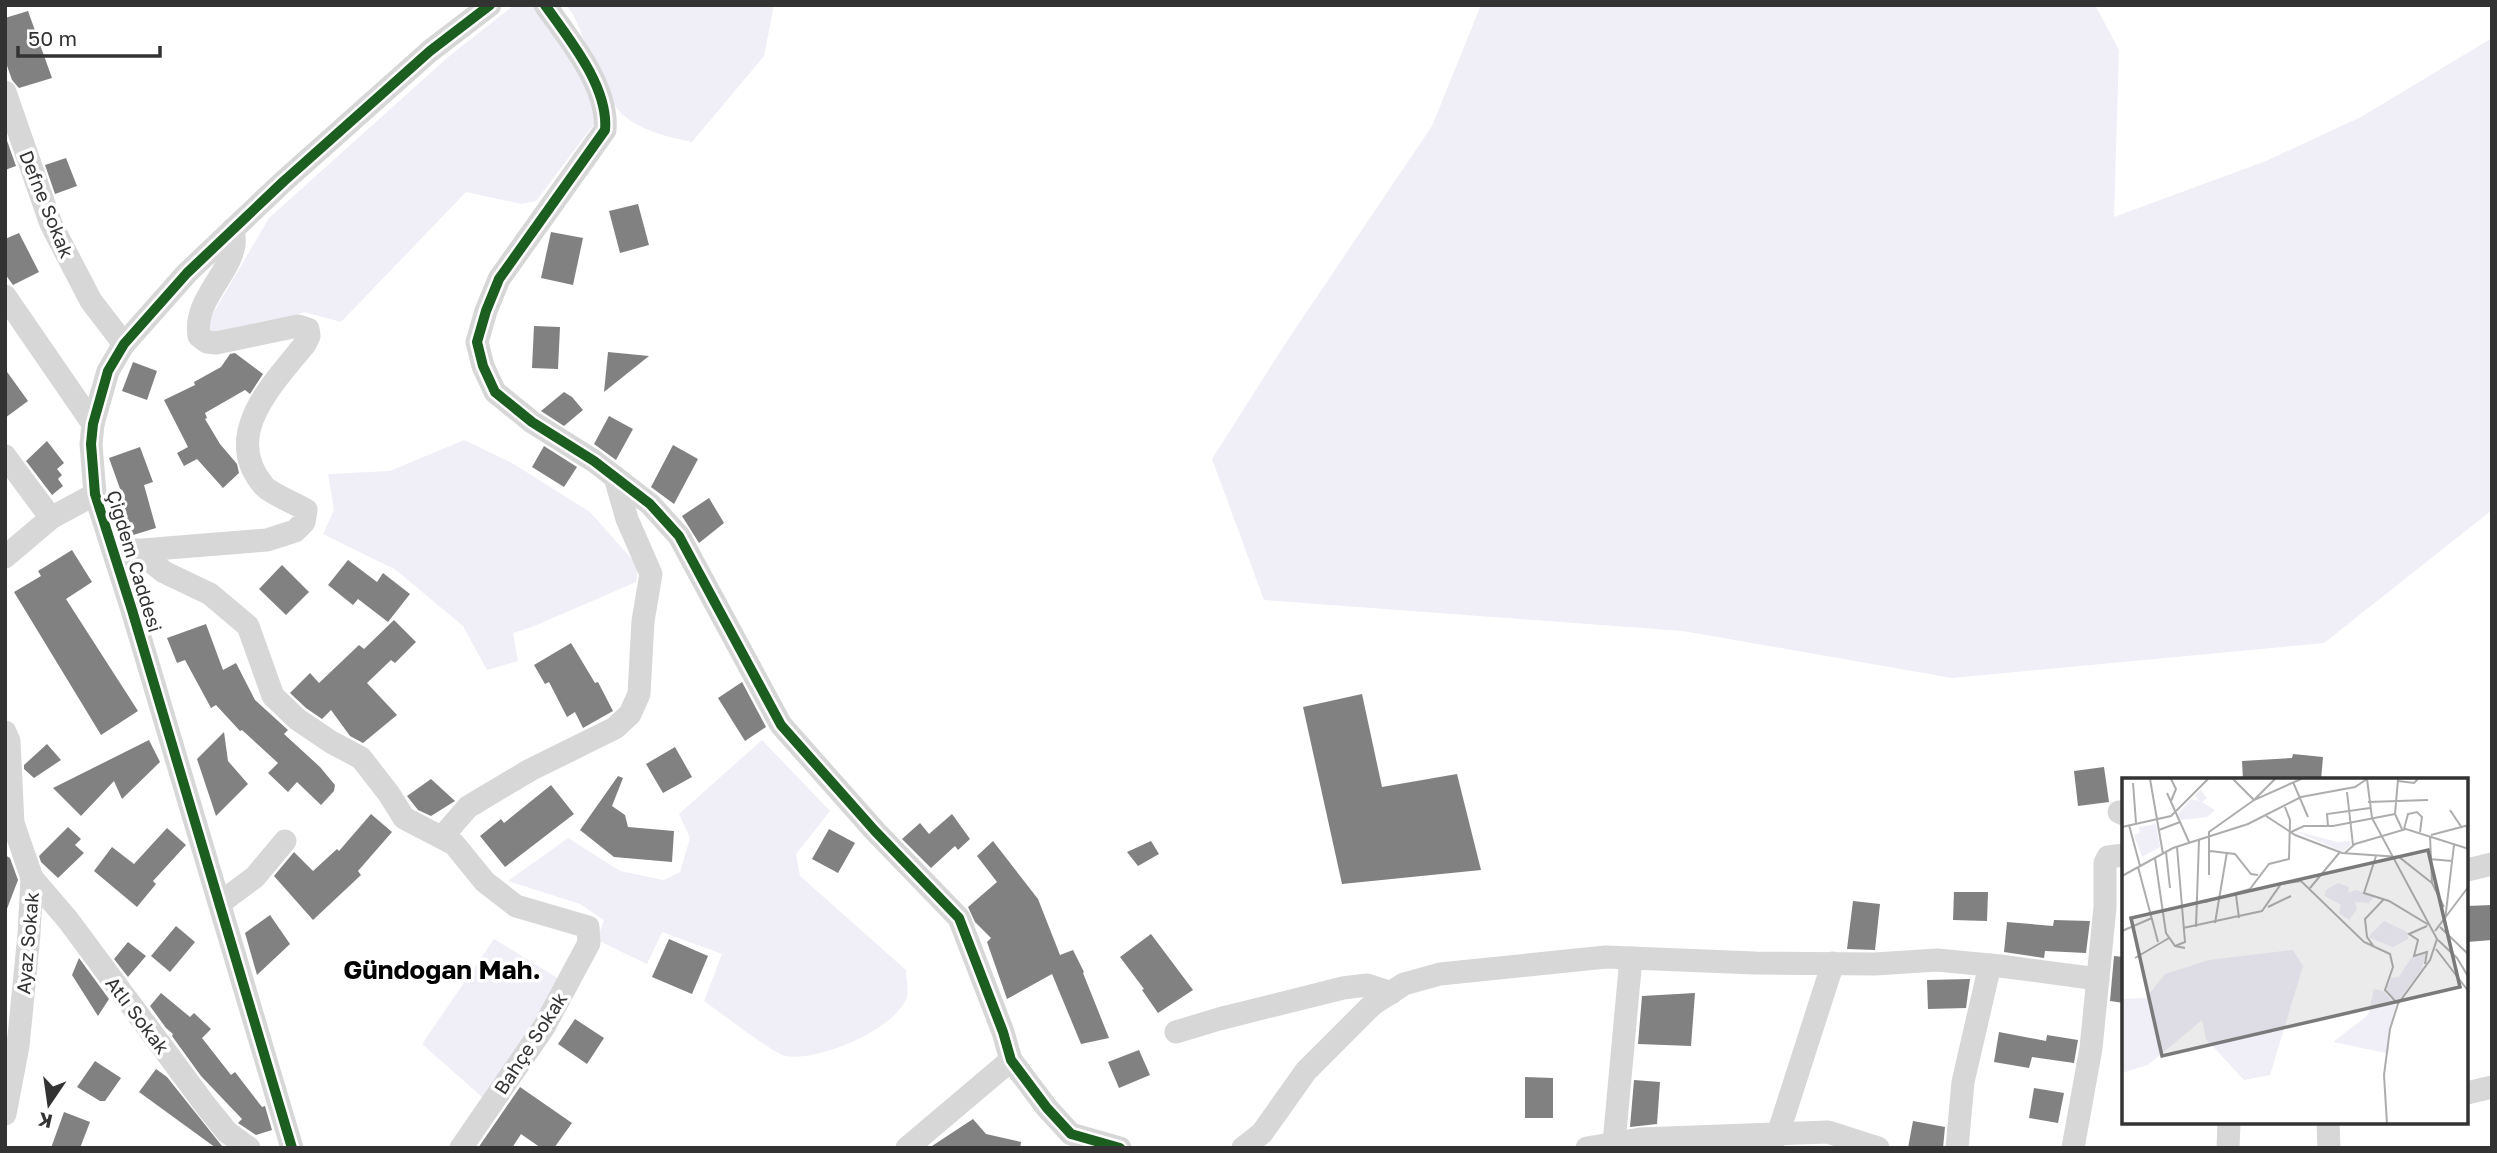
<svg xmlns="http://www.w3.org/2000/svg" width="2497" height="1153" font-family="'Golos Text',sans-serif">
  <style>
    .green { fill: #f0eef7 }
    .building { fill: #818181 }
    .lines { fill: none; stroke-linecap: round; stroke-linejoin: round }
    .minor { stroke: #d7d7d7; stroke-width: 23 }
    .cycleway-casing { stroke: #fff; stroke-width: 15 }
    .cycleway { stroke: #1b5e20; stroke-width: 10 }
    .labels { text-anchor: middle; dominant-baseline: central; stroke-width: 7; stroke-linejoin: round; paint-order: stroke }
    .street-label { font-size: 19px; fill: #333; stroke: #fff }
    .district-label { font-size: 26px; font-weight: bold; fill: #000; stroke: #fff }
    .inset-road { fill: none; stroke: #adadad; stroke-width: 2 }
    .view { fill: #7a7a7a; fill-opacity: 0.15; stroke: #7a7a7a; stroke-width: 3.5 }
    .inset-edge { fill: none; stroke: #333; stroke-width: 3.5 }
  </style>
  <rect width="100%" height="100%" fill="#fff"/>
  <g class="green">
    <polygon points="514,5 533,5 567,45 594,107 594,124 536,201 522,204 466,192 341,322 304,312 260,328 221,333 210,331 208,322 269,218 447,58"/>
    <path d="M566,5H774L764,56L692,142C668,137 641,131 622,114C606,99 584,38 574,16Z"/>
    <polygon points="1481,5 2095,5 2119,50 2114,217 2266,161 2361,117 2492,38 2492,510 2324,643 1952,678 1683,631 1264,600 1212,459 1287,341 1432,126"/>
    <polygon points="464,440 512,463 590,512 638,566 636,582 532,627 513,633 518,661 487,670 463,626 396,570 323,534 334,510 328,474 390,471"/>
    <path d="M762,740L830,811L796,854L800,876L906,970C906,978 909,990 907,997C895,1030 818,1062 785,1056C774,1054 717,1010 704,1001L722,954L662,932L647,964L597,940L604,920L580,904L508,881L568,838L620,871L664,880L680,872L690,838L679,814Z"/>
    <polygon points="494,939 564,982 482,1097 422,1044"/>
  </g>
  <g class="building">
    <polygon points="28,11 52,78 19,88 12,80 5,60 5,18"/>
    <polygon points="5,135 16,166 5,170"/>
    <polygon points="66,158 77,186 55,194 45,165"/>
    <polygon points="638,204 649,245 620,253 609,211"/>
    <polygon points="551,232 583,238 573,285 541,278"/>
    <polygon points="19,233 39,272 13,285 5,274 5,239"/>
    <polygon points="534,326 560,327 558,369 532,368"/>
    <polygon points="608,352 649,356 604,392"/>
    <polygon points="235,353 263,374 250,394 245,390 205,413 207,418 205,419 220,444 237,464 239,473 223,488 197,459 184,466 177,453 188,447 164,400 195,385 194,382 221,367 230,354"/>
    <polygon points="133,362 157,371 147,400 122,391"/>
    <polygon points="5,369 28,401 5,418"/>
    <polygon points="564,392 572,397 583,410 564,426 541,411"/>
    <polygon points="609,416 633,429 616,460 594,444"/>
    <polygon points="47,441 64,463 57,469 62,475 58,479 63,486 52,495 26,461"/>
    <polygon points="673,445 698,459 674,504 651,487"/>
    <polygon points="544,446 577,467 564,487 532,467"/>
    <polygon points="140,447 153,482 144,485 156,528 130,536 119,501 124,500 109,458"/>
    <polygon points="709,498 724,523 699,543 682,516"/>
    <polygon points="72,550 92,582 66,599 138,711 101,735 14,592 41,576 38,571"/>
    <polygon points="348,560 377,582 383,573 410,594 388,622 358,599 353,605 328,585"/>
    <polygon points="282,565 309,592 286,615 259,589"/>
    <polygon points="394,620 416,642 395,663 391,660 367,683 397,715 363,743 350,736 331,710 322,719 306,708 290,693 310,673 319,683 359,645 364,649"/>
    <polygon points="206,624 223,670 236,663 255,700 288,730 284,734 320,767 335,785 334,791 321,805 297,782 288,792 268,773 278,763 242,730 240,731 216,705 211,708 185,660 177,663 167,638"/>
    <polygon points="571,643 595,683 598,682 613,711 583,728 575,712 567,717 549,682 545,684 534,665"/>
    <polygon points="742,682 766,727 745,741 718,698"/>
    <polygon points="1362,694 1382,787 1457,774 1481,870 1342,884 1303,707"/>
    <polygon points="224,732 228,761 248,784 216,816 197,759"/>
    <polygon points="149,740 160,762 122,799 114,781 81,816 53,788"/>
    <polygon points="47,744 61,760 34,778 24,769 24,765"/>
    <polygon points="675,747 692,777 663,793 646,764"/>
    <polygon points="2293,754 2323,757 2321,780 2243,780 2242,761 2292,758"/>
    <polygon points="2104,767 2109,802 2078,806 2074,771"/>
    <polygon points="618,776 623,778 612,806 625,815 628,827 674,831 672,862 614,857 580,830"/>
    <polygon points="431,779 455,801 431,816 418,810 407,796"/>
    <polygon points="551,785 574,814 505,867 480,836 501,819 504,823"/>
    <polygon points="371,814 392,832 358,871 361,875 313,920 274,876 294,852 313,871 337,849 339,851"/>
    <polygon points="952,814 970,839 958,850 955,846 931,868 902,839 920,823 929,834"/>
    <polygon points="68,827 81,839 75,845 84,853 58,878 41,862 39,856"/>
    <polygon points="167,828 186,845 153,881 156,884 137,907 94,871 112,847 134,864"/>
    <polygon points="829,829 855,843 838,873 812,859"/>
    <polygon points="993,841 1038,899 1060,955 1073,950 1084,972 1083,973 1109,1038 1081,1044 1052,974 1007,999 987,942 991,938 975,922 968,907 997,882 977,856"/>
    <polygon points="1151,841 1159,854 1138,866 1127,852"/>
    <polygon points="5,855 10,858 18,880 5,914"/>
    <polygon points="1954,892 1988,892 1987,921 1953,920"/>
    <polygon points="1853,901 1880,904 1875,950 1847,949"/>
    <polygon points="2492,905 2492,940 2467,942 2467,906"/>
    <polygon points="270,915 290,944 257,975 245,933"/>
    <polygon points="2054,920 2090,921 2086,953 2045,951 2044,958 2004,952 2007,922 2053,926"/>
    <polygon points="176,926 195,942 170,972 151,956"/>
    <polygon points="1151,934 1193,990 1158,1013 1142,990 1144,989 1120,957"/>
    <polygon points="669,939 708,956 692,994 652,977"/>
    <polygon points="128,942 146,956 128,977 114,959"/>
    <polygon points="2114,956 2124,957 2124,1003 2110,1001"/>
    <polygon points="79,958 109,999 98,1016 72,975"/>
    <polygon points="1970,979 1966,1008 1928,1009 1927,980"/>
    <polygon points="161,993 190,1017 194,1013 211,1029 202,1038 231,1075 235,1072 262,1107 265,1106 272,1130 256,1135 238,1123 242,1119 201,1076 172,1036 173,1034 166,1028 150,1006"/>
    <polygon points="1695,993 1691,1046 1638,1044 1642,996"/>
    <polygon points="575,1019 604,1038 587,1064 558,1044"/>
    <polygon points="1999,1032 2046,1041 2047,1035 2078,1040 2074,1063 2032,1057 2029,1068 1994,1062"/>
    <polygon points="1139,1050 1150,1075 1119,1088 1108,1062"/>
    <polygon points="95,1061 121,1078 105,1101 100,1101 77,1087"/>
    <polygon points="156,1069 167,1077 222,1146 216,1148 139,1092"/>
    <polygon points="1525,1077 1553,1078 1553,1118 1525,1118"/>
    <polygon points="1634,1080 1660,1082 1657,1124 1630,1127"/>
    <polygon points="520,1087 572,1123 554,1148 541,1148 521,1134 512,1148 478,1148"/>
    <polygon points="2034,1088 2064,1093 2058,1123 2029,1118"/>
    <polygon points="64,1112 90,1122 80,1148 51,1148"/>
    <polygon points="973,1119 986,1134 1021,1142 1020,1148 929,1148"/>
    <polygon points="1913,1121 1945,1127 1943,1148 1908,1148"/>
  </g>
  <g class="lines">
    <g class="minor">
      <path d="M545,5C569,39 609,87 605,130L499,279L486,311L477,342L483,366L495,392L532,422L594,461L650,504L679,536L781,725L875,831L959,918L1003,1032L1011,1060L1047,1108L1071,1134L1120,1148"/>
      <polyline points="5,92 51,224 91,301 124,344"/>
      <polyline points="5,296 93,424"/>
      <polyline points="5,456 51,518"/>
      <polyline points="137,550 164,572 210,594 248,626 273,696 297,719 331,742 361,758 389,794 404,818 454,844 485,882 516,906 588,927 589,943 544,1027 461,1148"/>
      <path d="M130,551L267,540L295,531L304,522L306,510C295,503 271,494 264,486C220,435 274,383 305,344L309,336L308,329L298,326L216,343L207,342L199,336C193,301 230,274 234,245C235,240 234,234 233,229"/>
      <polyline points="5,557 51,518 95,494"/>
      <polyline points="5,732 9,741 13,823 32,878 29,934 18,1046 5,1114"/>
      <polyline points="2119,812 2124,814"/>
      <polyline points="442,837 468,807 530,770 615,728 630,714 639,694 643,621 651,574 627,519 615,477"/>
      <polyline points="2467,870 2492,864"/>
      <polyline points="32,878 68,920 206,1106 227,1132 249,1148"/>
      <polyline points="220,903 255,877 285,841"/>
      <polyline points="1176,1032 1219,1019 1343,988 1367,985 1391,993"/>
      <polyline points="2467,1093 2492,1087"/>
      <polyline points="2328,1123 2329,1148"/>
      <polyline points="1614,1143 1631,958"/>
      <polyline points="1770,1145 1778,1134 1833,963"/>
      <polyline points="292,1148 132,610 95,494 91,444 93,424 108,371 124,344 187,273 284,181 430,51 490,5"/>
      <polyline points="907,1148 1011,1060"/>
      <polyline points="1243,1148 1262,1133 1306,1071 1373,1004 1404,984 1440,974 1606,957 1755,963 1875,964 1937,960 2000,966 2098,979"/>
      <polyline points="1587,1148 1640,1139 1828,1132 1878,1148"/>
      <polyline points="1957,1148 1963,1082 1990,965"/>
      <polyline points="2073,1148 2091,1048 2105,907 2105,863 2108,857 2124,855"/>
      <polyline points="2228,1148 2229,1123"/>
    </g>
    <defs>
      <g id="cycleway">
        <path d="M545,5C569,39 609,87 605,130L499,279L486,311L477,342L483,366L495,392L532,422L594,461L650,504L679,536L781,725L875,831L959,918L1003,1032L1011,1060L1047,1108L1071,1134L1120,1148"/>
        <polyline points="292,1148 132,610 95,494 91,444 93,424 108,371 124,344 187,273 284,181 430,51 490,5"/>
      </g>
    </defs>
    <use href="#cycleway" class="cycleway-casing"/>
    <use href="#cycleway" class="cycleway"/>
  </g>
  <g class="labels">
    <g class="street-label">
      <text transform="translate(47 204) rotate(68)">Defne Sokak</text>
      <text transform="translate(135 561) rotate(73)">Çiğdem Caddesi</text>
      <text transform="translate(27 943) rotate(-85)">Ayaz Sokak</text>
      <text transform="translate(138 1015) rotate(53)">Atlı Sokak</text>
      <text transform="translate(530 1043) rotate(-57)">Bahçe Sokak</text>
    </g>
    <g class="district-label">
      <text x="442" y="969">Gündoğan Mah.</text>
    </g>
  </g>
  <g transform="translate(2122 778)">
    <rect width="346" height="346" fill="#fff"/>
    <path d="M79,12L85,20L80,24L93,32L85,39L59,42L56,36L69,21L77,23L73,17ZM34,46L38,69L20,79L12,57L18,55L17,49ZM171,52L215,64L228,63L229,67L221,74ZM216,105L227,109L226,115L234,112L253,118L247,125L233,124L235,131L227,142L217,135L219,127L203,118L204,112ZM262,143L285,154L286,161L271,169L246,159ZM171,172L181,188L148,297L122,302L84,261L80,242L26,287L0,295V221L24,220L43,196L87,182ZM304,176L300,190L276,224L264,213L269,200L277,199L289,180ZM252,211L261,213L274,227L264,275L211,264L246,237Z" fill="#f0eef7"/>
    <path class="inset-road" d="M28,1L41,76M111,1L132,22L153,1M245,1L250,40L315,161L308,182L276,226L268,251L262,297L265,346M276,1L273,36L280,51M276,3L292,5L296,1M171,4L186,39M11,5L14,45M225,14L231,67M45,15L67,64M49,23L54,11L49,1M246,24L306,22M328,32L340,50M144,38L173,57L220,75L277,79L310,105M7,47L18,88M206,48L205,36L248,30M345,48V70M0,49L49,38L86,1M282,51L286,36L295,34L300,39L298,54M37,52L58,44M169,54L182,48H211L273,36M309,57L347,47M308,58L310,105L322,129M88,73L113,76L129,96L136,97M44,74L48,110M223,75L233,66L284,51L347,71M254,78L242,115L267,123L307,147M33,80L44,155L53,168L63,170M307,81L330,83M16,89L36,164M87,97V54L132,22L179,1M0,98L51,70L126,46L179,19L233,9L245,1M188,110L218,74M114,117L117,140M83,124L128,111L147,86L167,81L168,42L163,29M146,129L169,118M323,142L332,67M93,145L105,74M74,149L77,62M318,149L347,177M61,150L140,133L159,106L179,103L242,164L268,176L271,189L263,212L276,226M0,153L30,140M313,153L347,108M316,162L335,180L347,200M53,168L63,164L55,69M252,169L245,159L243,141L262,121M314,171L347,214M13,180L47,160M303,186L305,174L292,178L296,162L287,156L305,148"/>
    <path class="view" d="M306,72L338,209L40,278L9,140Z"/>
    <rect width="346" height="346" class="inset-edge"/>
  </g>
  <rect width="2497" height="1153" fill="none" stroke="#333333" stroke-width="14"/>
  <g transform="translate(49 1104) rotate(193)" stroke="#ffffff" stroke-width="5" paint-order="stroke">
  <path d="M0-5L12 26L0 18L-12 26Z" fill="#333333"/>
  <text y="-10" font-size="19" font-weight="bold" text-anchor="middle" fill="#333333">K</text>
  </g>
  <path d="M18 46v10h142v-10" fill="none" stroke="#333333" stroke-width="3.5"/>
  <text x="28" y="46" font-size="21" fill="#333333" stroke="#ffffff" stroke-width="5" paint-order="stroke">50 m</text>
</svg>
